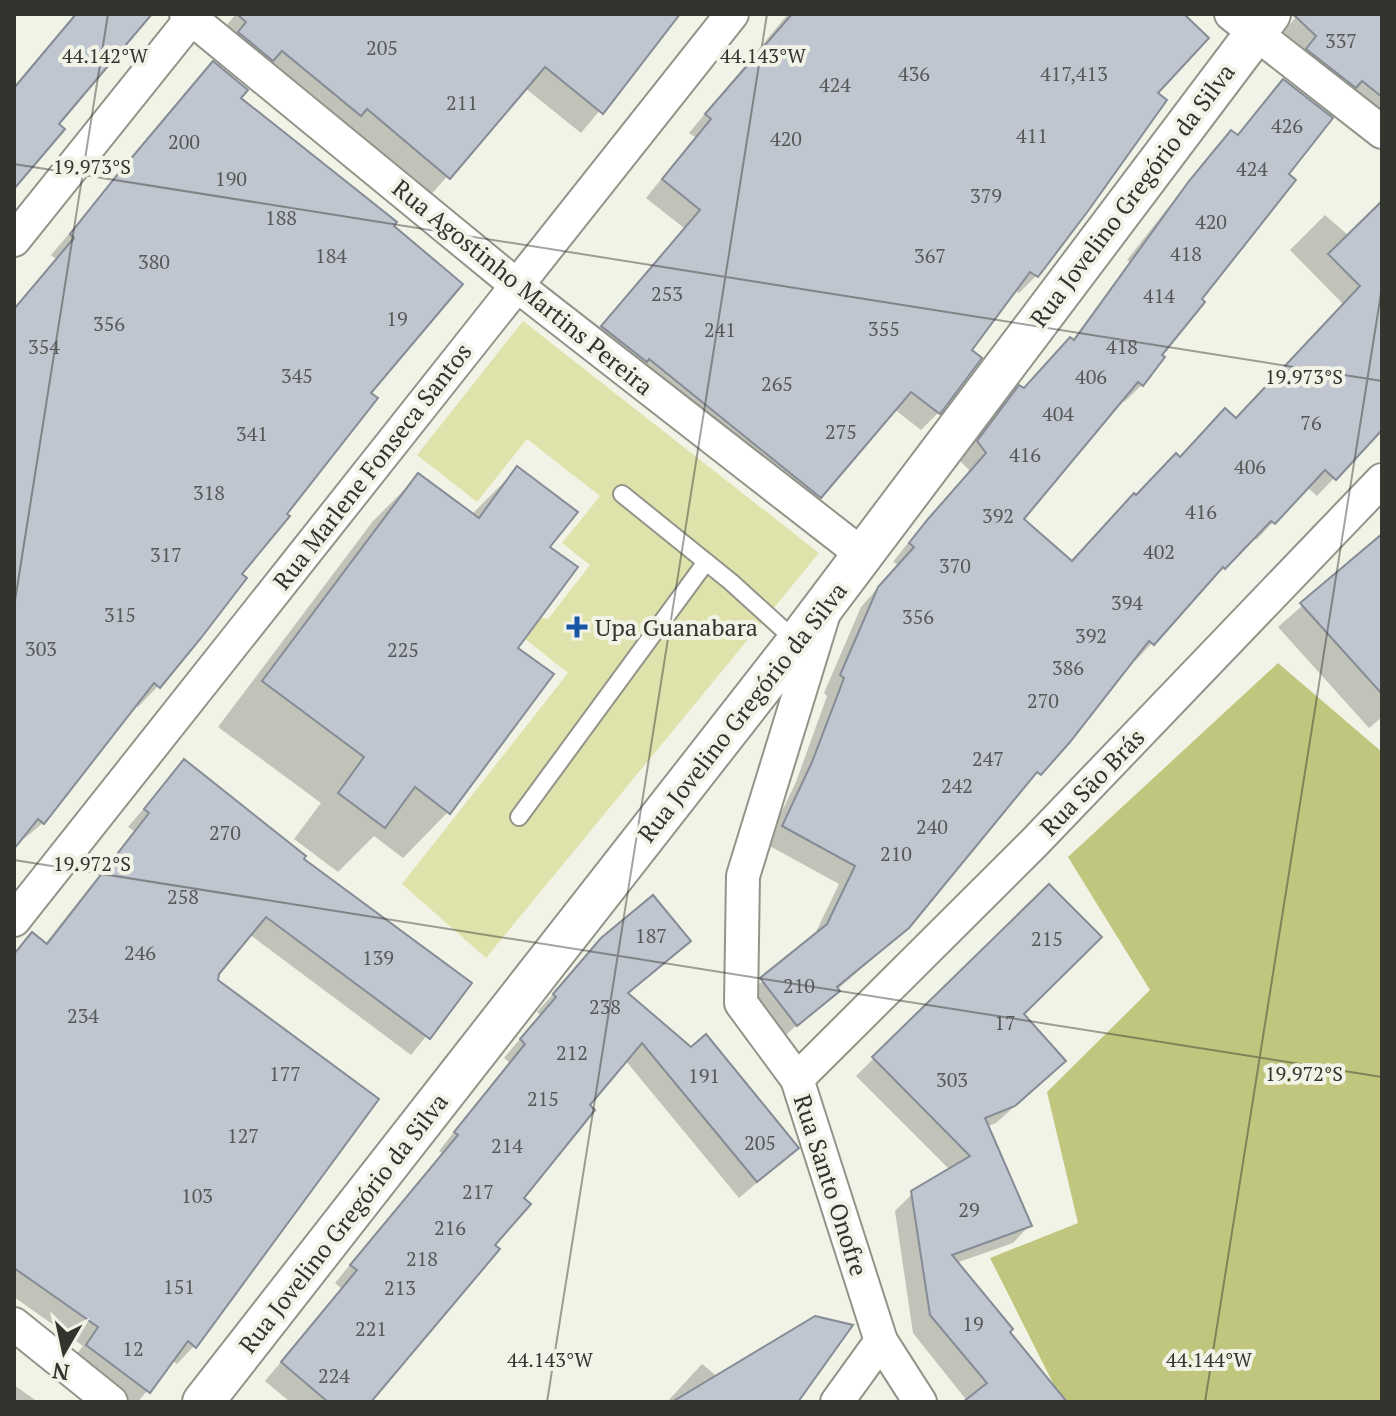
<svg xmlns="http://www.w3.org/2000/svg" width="1396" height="1416" font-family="'PT Serif',serif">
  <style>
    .green { fill: #dfe3ab }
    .forest { fill: #c1c67e }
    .shadow { fill: #0003 }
    .building { fill: #bfc6cf; stroke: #858c95; stroke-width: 2 }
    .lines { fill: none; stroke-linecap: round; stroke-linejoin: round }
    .service-casing { stroke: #939489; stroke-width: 20 }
    .minor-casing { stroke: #939489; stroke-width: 36 }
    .tertiary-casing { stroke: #939489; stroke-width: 44 }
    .service { stroke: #fff; stroke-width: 16 }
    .minor { stroke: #fff; stroke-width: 32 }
    .tertiary { stroke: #fff; stroke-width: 40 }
    .ticks { fill: none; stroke: #34342f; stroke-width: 2; stroke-opacity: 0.45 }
    .poi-dot { fill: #1755a5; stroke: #f2f3e7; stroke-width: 3 }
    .labels { text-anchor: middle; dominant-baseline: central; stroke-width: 8; stroke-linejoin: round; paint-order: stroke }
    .number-label { font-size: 20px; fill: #575857 }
    .street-label { font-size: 24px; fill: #34342f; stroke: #f2f3e7 }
    .poi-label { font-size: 24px; fill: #34342f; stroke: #f2f3e7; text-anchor: start }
    .ticks-label { font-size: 20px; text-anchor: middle; fill: #34342f; stroke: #f2f3e7; stroke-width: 8; stroke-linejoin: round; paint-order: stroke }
  </style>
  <rect width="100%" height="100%" fill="#f2f3e7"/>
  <polygon class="green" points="523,321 819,553 486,958 402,884 568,673 501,620 508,610 548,619 590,565 562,543 600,496 527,439 477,502 417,455"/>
  <polygon class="forest" points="1278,663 1382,752 1382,1402 1067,1402 1061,1399 990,1258 1078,1223 1047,1092 1150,990 1068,857"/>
  <g class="shadow">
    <polygon points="75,14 149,14 56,124 14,186 14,86"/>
    <polygon points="236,14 680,14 581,133 525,88 428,198 213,42"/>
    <polygon points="788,14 1178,14 1155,93 1036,276 1019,293 1014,290 969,350 939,412 921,430 894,409 802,514 585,345 684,228 646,198 695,137 689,133"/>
    <polygon points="1290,14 1377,14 1382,18 1382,122 1279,38 1295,18"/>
    <polygon points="213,64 238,98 368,393 158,686 138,707 135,704 43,823 14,847 14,308 56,259 51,255"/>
    <polygon points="1283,81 1286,174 1142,385 1124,402 1121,399 1021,519 1071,563 1179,459 1236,420 1344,305 1290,250 1325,215 1349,236 1382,204 1382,427 1317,496 1307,487 1256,540 1253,537 1135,661 1133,658 1069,741 1020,790 908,927 779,1041 744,997 813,938 839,884 766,844 796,782 827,696 824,693 861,607 898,565 893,562 911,539 970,471 960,461 1002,405 1020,388 1023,390 1072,341 1130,262 1127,260 1214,149 1231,132 1236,136"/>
    <polygon points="517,469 548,547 448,812 403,858 374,836 338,872 294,839 321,803 218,727 373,521 418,476 471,515"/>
    <polygon points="1368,548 1382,563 1382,717 1369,728 1278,627"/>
    <polygon points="184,761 301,859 469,983 411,1055 249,934 217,973 194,1346 177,1364 172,1360 138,1402 122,1402 70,1363 83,1346 14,1297 14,953 32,935 44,945 134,831 128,827"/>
    <polygon points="1049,886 1021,1014 1046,1078 996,1123 986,1127 1030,1225 1013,1243 956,1263 1056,1402 968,1402 913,1333 895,1211 913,1193 950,1170 856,1076"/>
    <polygon points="602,939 688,941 627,995 797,1148 739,1198 625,1060 587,1106 492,1246 370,1402 290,1402 265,1381 342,1289 335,1283 442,1153 439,1151 509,1062 504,1058 540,1015 537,1012"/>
    <polygon points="702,1364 718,1377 795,1402 667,1402"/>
    <polygon points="14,1385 38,1402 14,1402"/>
  </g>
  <g class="building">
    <polygon points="76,14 152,14 59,124 65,129 14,189 14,88"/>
    <polygon points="237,14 680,14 603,114 545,67 450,179 367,109 361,116 282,51 273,61 238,32 246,22"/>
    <polygon points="792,14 1184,14 1209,38 1158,93 1167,100 1088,211 1038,277 1030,272 972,350 982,358 940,414 911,392 821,498 649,359 647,362 601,326 700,210 662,179 711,119 705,114"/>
    <polygon points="1293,14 1382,14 1382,97 1362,81 1356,88 1306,49 1316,36"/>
    <polygon points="213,61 248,90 241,98 397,222 394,226 463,284 371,393 378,398 287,514 290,516 242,574 247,578 201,638 160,688 154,683 44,824 38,819 14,849 14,309 74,238 70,234 118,174"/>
    <polygon points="1283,79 1333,118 1289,174 1296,180 1202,299 1205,302 1162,355 1165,357 1143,386 1138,382 1024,519 1072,561 1134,493 1136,495 1176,453 1180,457 1225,408 1236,418 1360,286 1328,254 1382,201 1382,430 1336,480 1325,470 1275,524 1271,521 1225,569 1223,567 1154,645 1149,641 1070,742 1041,775 1037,772 909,928 837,987 840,991 797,1026 760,978 827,924 855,866 782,826 812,762 844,678 840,675 878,587 914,547 909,543 928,519 986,453 977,441 1019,385 1024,388 1070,337 1074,340 1189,181 1231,130 1238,135"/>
    <polygon points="517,466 578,512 550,547 578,567 518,648 554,674 450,814 415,787 385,828 338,793 364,757 262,681 418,473 479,518"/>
    <polygon points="1382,534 1382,694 1300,603"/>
    <polygon points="184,759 306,856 304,859 472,983 430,1039 266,917 219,974 218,980 379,1099 196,1348 188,1341 150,1393 86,1345 98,1327 14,1268 14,954 32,932 47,944 149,813 144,809"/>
    <polygon points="1049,884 1102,937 1024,1014 1066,1061 1015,1106 985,1118 1032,1226 952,1255 1013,1329 1010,1332 1067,1402 963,1402 987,1383 930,1315 911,1191 970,1156 872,1057"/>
    <polygon points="653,895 691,941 628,993 691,1047 706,1034 799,1148 757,1182 642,1043 590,1105 595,1110 524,1198 531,1204 495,1245 500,1249 371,1402 328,1402 281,1362 357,1270 350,1265 458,1135 454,1132 525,1044 520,1039 556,997 553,994 601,938"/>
    <polygon points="815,1316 853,1325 798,1402 672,1402"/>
  </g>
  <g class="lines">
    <defs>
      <g id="service">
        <polyline points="622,494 731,582 797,642"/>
        <polyline points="519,817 706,562"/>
      </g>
      <g id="minor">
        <polyline points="186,14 515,284 863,555"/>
        <polyline points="1231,14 1382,132"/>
        <polyline points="14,240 195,14"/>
        <polyline points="823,616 743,876 741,1003 797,1079 881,1341 920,1402"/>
        <polyline points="14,920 732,14"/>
        <polyline points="797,1079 1033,844 1382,480"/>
        <polyline points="14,1324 111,1402"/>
        <polyline points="837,1402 881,1341"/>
      </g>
      <polyline id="tertiary" points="203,1402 797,642 1270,14"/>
    </defs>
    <use href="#service" class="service-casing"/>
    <use href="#minor" class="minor-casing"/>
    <use href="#tertiary" class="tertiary-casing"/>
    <use href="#service" class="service"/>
    <use href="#minor" class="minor"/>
    <use href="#tertiary" class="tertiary"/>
  </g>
  <path class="ticks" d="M14,164L1382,381M14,607L108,14M14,860L1382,1077M547,1402L767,14M1205,1402L1382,287"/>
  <path class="poi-dot" d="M573 615h8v8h8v8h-8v8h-8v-8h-8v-8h8z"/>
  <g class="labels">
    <g class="number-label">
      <text x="1341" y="40">337</text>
      <text x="382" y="47">205</text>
      <text x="914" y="73">436</text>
      <text x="1074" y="73">417,413</text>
      <text x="835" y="84">424</text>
      <text x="462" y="102">211</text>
      <text x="1287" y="125">426</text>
      <text x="1032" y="135">411</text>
      <text x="786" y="138">420</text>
      <text x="184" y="141">200</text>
      <text x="1252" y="168">424</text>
      <text x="231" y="178">190</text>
      <text x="986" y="195">379</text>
      <text x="281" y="217">188</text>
      <text x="1211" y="221">420</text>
      <text x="1186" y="253">418</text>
      <text x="331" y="255">184</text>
      <text x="930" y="255">367</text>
      <text x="154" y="261">380</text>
      <text x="667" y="293">253</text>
      <text x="1159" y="295">414</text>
      <text x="397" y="318">19</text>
      <text x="109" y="323">356</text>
      <text x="884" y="328">355</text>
      <text x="720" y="329">241</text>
      <text x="44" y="346">354</text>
      <text x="1122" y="346">418</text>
      <text x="297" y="375">345</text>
      <text x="1091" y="376">406</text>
      <text x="777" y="383">265</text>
      <text x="1058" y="413">404</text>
      <text x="1311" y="422">76</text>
      <text x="841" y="431">275</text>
      <text x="252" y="433">341</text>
      <text x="1025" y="454">416</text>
      <text x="1250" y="466">406</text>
      <text x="209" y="492">318</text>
      <text x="1201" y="511">416</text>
      <text x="998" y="515">392</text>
      <text x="1159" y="551">402</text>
      <text x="166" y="554">317</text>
      <text x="955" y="565">370</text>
      <text x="1127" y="602">394</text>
      <text x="120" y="614">315</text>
      <text x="918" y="616">356</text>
      <text x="1091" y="635">392</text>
      <text x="41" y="648">303</text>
      <text x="403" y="649">225</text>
      <text x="1068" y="667">386</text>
      <text x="1043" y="700">270</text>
      <text x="988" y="758">247</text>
      <text x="957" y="785">242</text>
      <text x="932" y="826">240</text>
      <text x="225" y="832">270</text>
      <text x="896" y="853">210</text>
      <text x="183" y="896">258</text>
      <text x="651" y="935">187</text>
      <text x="1047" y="938">215</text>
      <text x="140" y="952">246</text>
      <text x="378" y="957">139</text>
      <text x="799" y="985">210</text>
      <text x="605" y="1006">238</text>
      <text x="83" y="1015">234</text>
      <text x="1005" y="1022">17</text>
      <text x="572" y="1052">212</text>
      <text x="285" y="1073">177</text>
      <text x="704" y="1075">191</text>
      <text x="952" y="1079">303</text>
      <text x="543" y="1098">215</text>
      <text x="243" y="1135">127</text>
      <text x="760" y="1142">205</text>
      <text x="507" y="1145">214</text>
      <text x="478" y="1191">217</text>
      <text x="197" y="1195">103</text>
      <text x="969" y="1209">29</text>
      <text x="450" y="1227">216</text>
      <text x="422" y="1258">218</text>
      <text x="179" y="1286">151</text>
      <text x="400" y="1287">213</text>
      <text x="973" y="1323">19</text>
      <text x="371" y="1328">221</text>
      <text x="133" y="1348">12</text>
      <text x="334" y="1375">224</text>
    </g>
    <g class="street-label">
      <text transform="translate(1132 195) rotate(-53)">Rua Jovelino Gregório da Silva</text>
      <text transform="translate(523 287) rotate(39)">Rua Agostinho Martins Pereira</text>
      <text transform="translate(372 466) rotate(-52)">Rua Marlene Fonseca Santos</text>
      <text transform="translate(742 712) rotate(-52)">Rua Jovelino Gregório da Silva</text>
      <text transform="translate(1092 782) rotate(-46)">Rua São Brás</text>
      <text transform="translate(831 1185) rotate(72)">Rua Santo Onofre</text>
      <text transform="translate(343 1223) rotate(-52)">Rua Jovelino Gregório da Silva</text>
    </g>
    <g class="poi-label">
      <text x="595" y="627">Upa Guanabara</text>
    </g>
  </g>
  <g class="ticks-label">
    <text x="763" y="63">44.143°W</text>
    <text x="105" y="63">44.142°W</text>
    <text x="92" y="174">19.973°S</text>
    <text x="1304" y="384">19.973°S</text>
    <text x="92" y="871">19.972°S</text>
    <text x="1304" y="1081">19.972°S</text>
    <text x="550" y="1367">44.143°W</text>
    <text x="1209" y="1367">44.144°W</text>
  </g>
  <rect width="1396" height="1416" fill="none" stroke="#34342f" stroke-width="32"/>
  <g transform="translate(64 1352) rotate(189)" stroke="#f2f3e7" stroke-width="6" paint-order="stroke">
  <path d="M0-6L14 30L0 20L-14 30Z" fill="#34342f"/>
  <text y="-12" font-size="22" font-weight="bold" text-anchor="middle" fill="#34342f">N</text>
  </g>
</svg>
